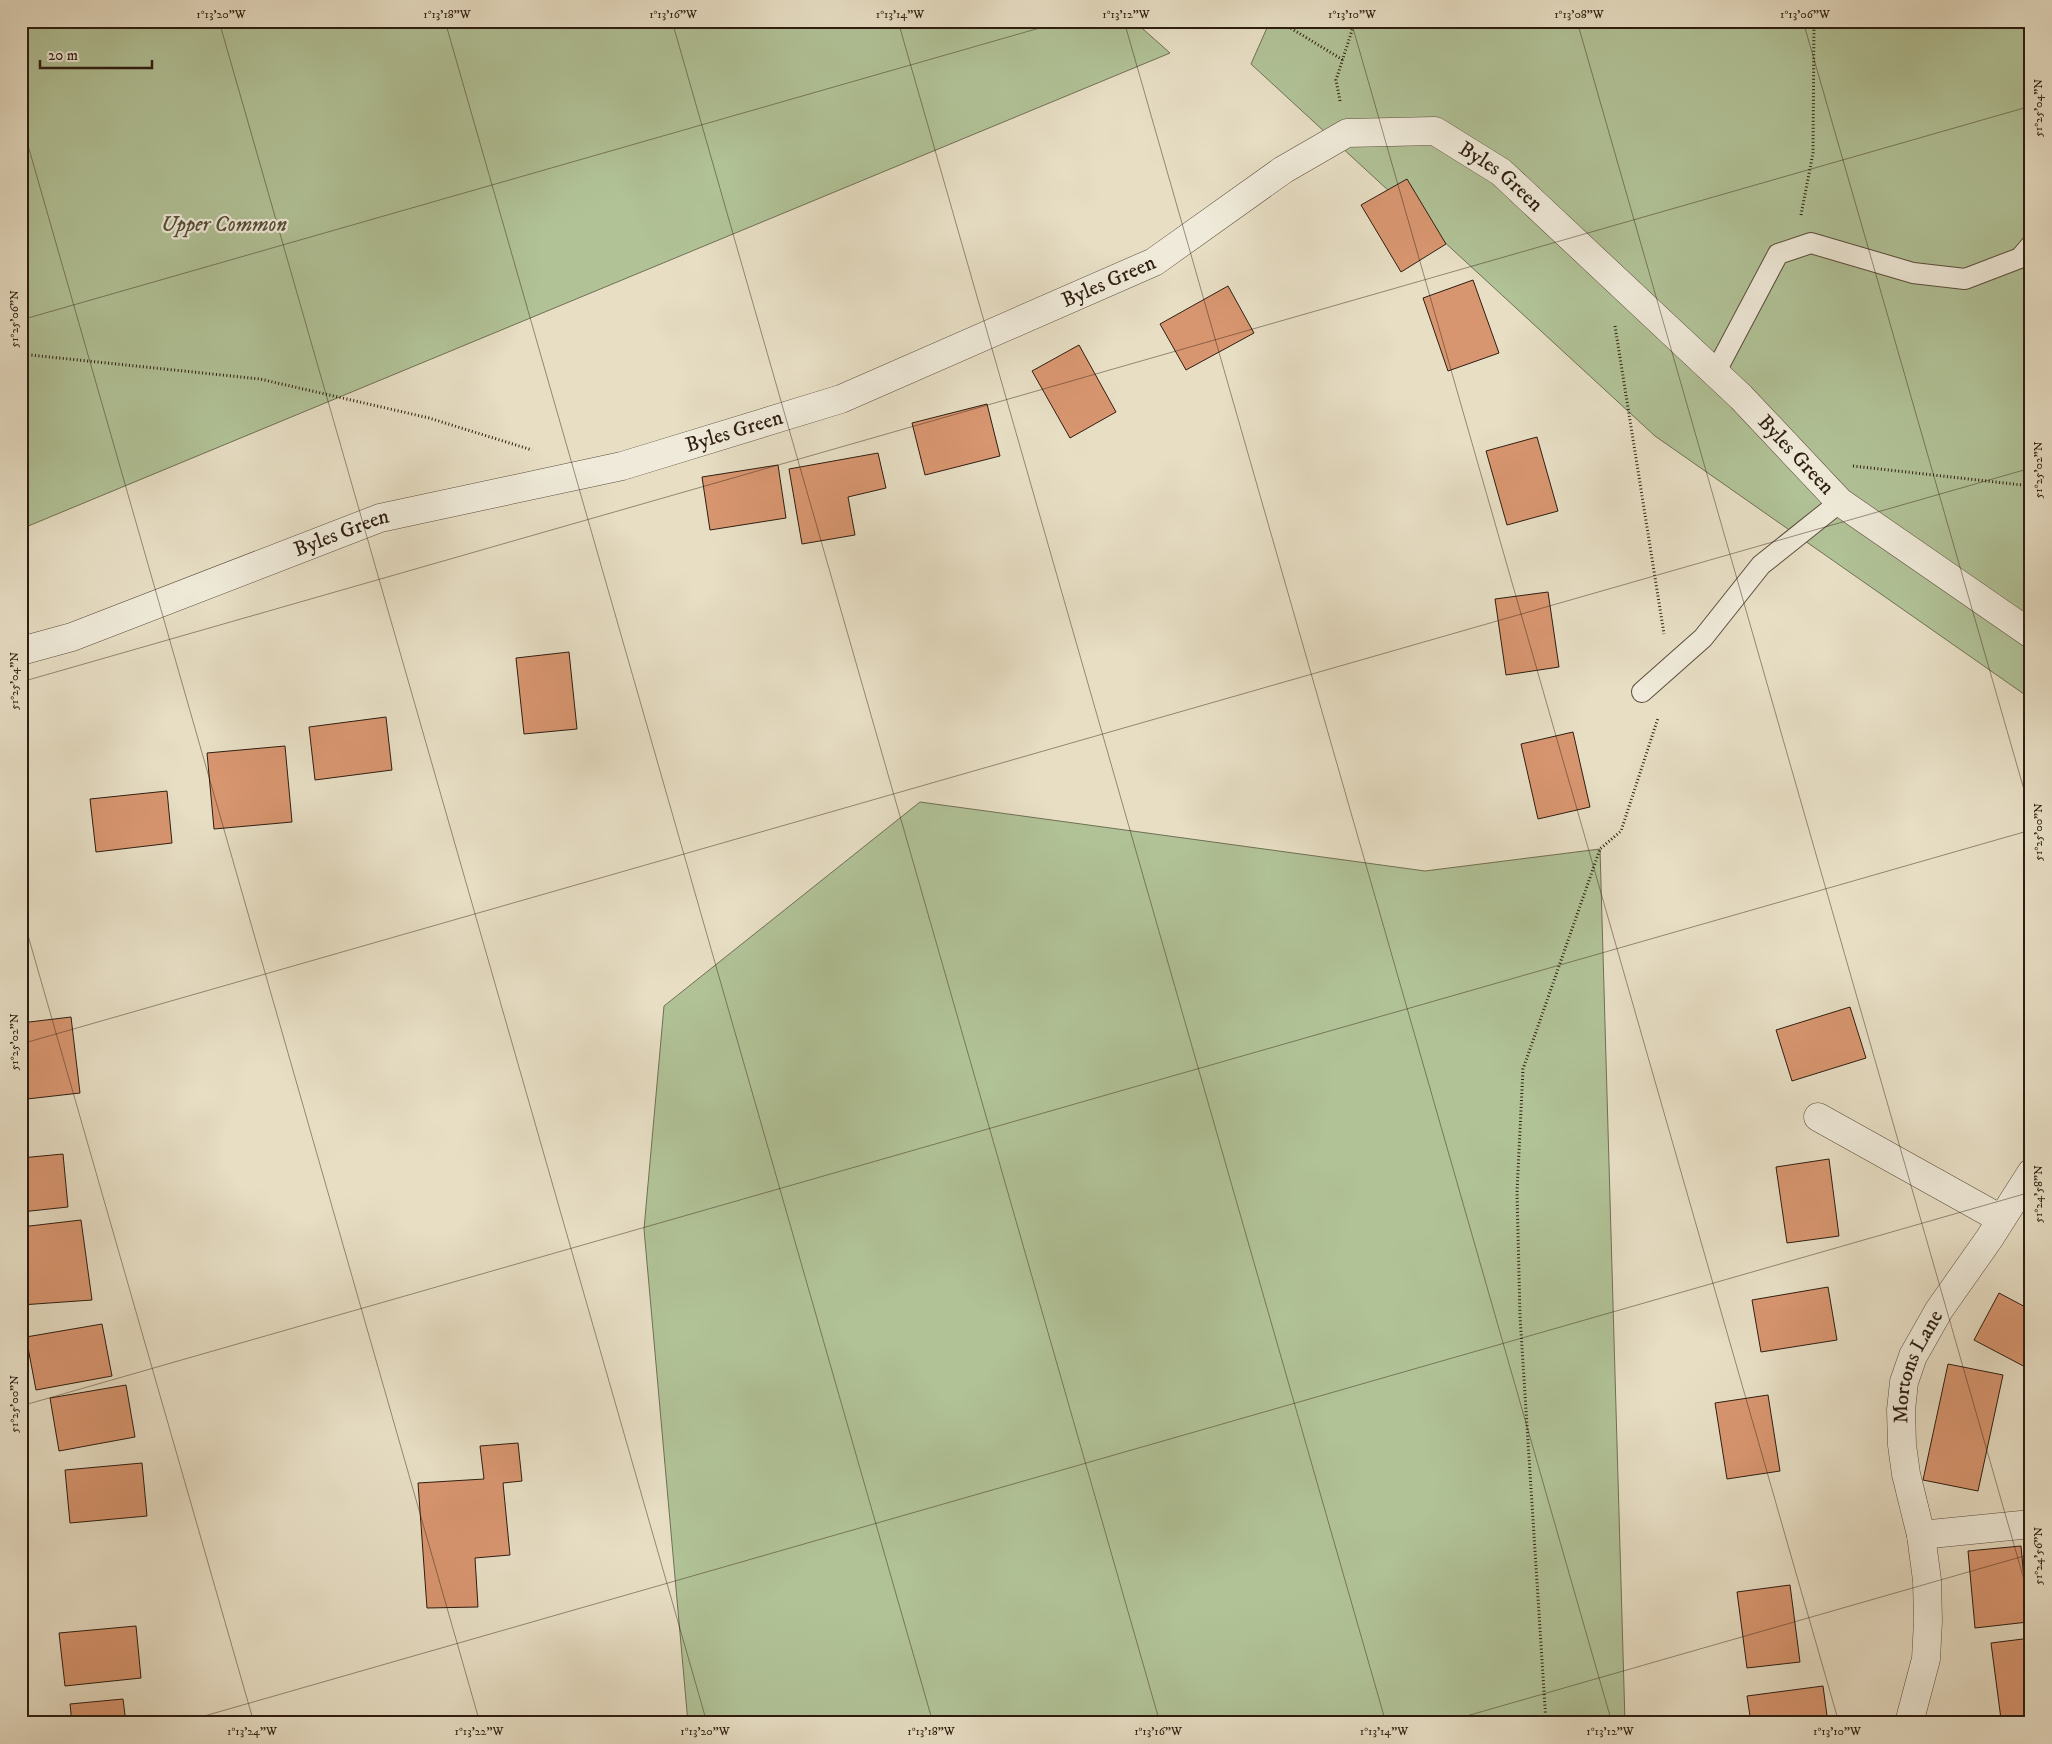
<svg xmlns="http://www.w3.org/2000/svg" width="2052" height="1744" font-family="'IM FELL DW Pica',serif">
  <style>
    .green { fill: #b1c297; stroke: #707054 }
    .building { fill: #d89670; stroke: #2e1d10 }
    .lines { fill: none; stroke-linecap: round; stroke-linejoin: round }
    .service-casing { stroke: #5c4d3d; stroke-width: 22 }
    .minor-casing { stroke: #5c4d3d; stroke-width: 29 }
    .path { stroke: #2e1d10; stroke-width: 3; stroke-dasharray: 1 2.5; stroke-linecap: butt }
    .service { stroke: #efead9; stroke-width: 20 }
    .minor { stroke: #efead9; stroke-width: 28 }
    .ticks { fill: none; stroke: #2e1d10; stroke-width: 1; stroke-opacity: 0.45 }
    .labels { text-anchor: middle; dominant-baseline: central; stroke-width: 4.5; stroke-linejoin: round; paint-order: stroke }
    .street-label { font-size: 21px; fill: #2e1d10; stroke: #efead9 }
    .park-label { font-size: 21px; font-style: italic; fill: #554f38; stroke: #efead9 }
    .neatline { fill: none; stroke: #2e1d10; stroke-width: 2 }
    .ticks-label { font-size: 12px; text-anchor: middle; fill: #2e1d10 }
  </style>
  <rect width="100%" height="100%" fill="#e7dec4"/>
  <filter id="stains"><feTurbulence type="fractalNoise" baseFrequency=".004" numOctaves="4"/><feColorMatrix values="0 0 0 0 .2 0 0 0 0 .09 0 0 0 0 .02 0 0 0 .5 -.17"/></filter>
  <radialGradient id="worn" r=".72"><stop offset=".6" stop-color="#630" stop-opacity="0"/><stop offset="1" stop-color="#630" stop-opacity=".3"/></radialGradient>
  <g class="green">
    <polygon points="21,21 1134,21 1170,53 21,529"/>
    <polygon points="1270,21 2031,21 2031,699 1655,436 1251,64"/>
    <polygon points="920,802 1425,871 1600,849 1625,1723 688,1723 644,1229 664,1006"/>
  </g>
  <g class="building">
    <polygon points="1407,179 1446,244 1401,272 1361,205"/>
    <polygon points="1473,280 1499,353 1448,371 1423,298"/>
    <polygon points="1228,286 1254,333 1186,370 1160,324"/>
    <polygon points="1079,345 1116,412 1070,438 1032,371"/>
    <polygon points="987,404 1000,456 925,475 912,423"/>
    <polygon points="1537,437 1558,511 1507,525 1486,451"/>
    <polygon points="878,453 886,488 848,497 855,535 802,544 789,469"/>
    <polygon points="778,465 786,518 710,530 702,477"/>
    <polygon points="1548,592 1559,667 1506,675 1495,599"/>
    <polygon points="569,652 577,729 524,734 516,658"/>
    <polygon points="386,717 392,770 315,780 309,727"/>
    <polygon points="1573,732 1590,807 1538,819 1521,744"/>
    <polygon points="285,746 292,822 214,829 207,753"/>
    <polygon points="167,791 172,843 96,852 90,799"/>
    <polygon points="1850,1007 1866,1058 1792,1081 1776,1030"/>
    <polygon points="71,1017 80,1093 27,1099 21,1049 21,1023"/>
    <polygon points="63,1154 68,1207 21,1212 21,1158"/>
    <polygon points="1829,1159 1839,1236 1787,1243 1776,1167"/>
    <polygon points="81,1220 92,1300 21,1305 21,1227"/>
    <polygon points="1828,1287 1837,1340 1761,1352 1752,1300"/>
    <polygon points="1999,1293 2031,1310 2031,1370 1974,1340"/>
    <polygon points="102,1324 112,1376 36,1390 26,1337"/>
    <polygon points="1948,1364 2003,1375 1978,1491 1923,1480"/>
    <polygon points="126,1385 135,1437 59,1451 50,1398"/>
    <polygon points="1768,1395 1780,1471 1727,1479 1715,1403"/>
    <polygon points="518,1443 522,1481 503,1483 510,1555 475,1558 478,1607 427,1608 418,1483 484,1479 480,1446"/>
    <polygon points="142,1463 147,1516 70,1523 65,1470"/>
    <polygon points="2021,1546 2028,1622 1975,1628 1968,1551"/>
    <polygon points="1790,1585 1800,1662 1747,1668 1737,1592"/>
    <polygon points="136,1626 141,1678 65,1686 59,1633"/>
    <polygon points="2031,1638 2031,1715 2001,1719 1991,1643"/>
    <polygon points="1823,1686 1828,1723 1751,1723 1747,1696"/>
    <polygon points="123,1699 126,1723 72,1723 70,1704"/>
  </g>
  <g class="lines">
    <defs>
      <g id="service">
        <polyline points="1715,373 1778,254 1811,243 1913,273 1965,279 2020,258 2031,245"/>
        <polyline points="1642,692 1703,638 1761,565 1840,502"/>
      </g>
      <g id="minor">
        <path id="s1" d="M21,651L72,637L380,518L622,466L841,399L1154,262L1283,170L1347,133L1435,131L1501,172L1741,397L1840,502L2031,634"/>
        <polyline points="1818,1117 2001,1219"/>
        <polyline points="1921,1535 2031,1524"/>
        <path id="s2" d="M1909,1723L1926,1659L1928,1621L1927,1580L1921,1535L1906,1474L1902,1445L1901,1410L1904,1382L1913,1356L1939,1310L1989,1239L2031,1173"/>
      </g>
    </defs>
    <use href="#service" class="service-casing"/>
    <use href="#minor" class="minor-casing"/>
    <g class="path">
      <polyline points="1279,21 1343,60"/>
      <polyline points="1340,101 1336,80 1355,21"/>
      <polyline points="1801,215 1813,153 1814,21"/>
      <polyline points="1615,326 1664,634"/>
      <polyline points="21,354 260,379 429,418 532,450"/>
      <polyline points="1853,466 2031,486"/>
      <polyline points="1546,1723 1520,1316 1517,1192 1523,1069 1600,849 1621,831 1658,718"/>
    </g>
    <use href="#service" class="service"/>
    <use href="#minor" class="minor"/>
  </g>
  <path class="ticks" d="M219,21L707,1723M445,21L933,1723M672,21L1160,1723M898,21L1386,1723M1124,21L1612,1723M1351,21L1839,1723M1577,21L2031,1604M1803,21L2031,814M2030,21L2031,25M21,121L480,1723M21,320L1064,21M21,682L2031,106M21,911L254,1723M21,1044L2031,468M21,1406L2031,830M21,1700L28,1723M180,1723L2031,1192M1442,1723L2031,1554"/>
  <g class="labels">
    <g class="street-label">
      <text stroke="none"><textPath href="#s1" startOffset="1602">Byles Green</textPath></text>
      <text stroke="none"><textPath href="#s1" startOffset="1152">Byles Green</textPath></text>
      <text stroke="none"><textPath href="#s1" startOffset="748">Byles Green</textPath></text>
      <text stroke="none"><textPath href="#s1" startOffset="2008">Byles Green</textPath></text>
      <text stroke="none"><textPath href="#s1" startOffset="342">Byles Green</textPath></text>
      <text stroke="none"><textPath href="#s2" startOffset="364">Mortons Lane</textPath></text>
    </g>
    <g class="park-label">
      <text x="224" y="225">Upper Common</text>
    </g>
  </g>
  <rect width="2052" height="1744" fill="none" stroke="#e7dec4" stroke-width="55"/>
  <path d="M40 60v8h112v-8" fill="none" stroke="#2e1d10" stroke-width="2.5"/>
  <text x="48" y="60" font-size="15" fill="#2e1d10" stroke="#efead9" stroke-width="4" paint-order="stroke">20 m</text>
  <rect x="28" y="28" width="1996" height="1688" class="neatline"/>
  <g class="ticks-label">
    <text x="221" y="18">1°13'20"W</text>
    <text x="447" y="18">1°13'18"W</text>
    <text x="673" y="18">1°13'16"W</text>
    <text x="900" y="18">1°13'14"W</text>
    <text x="1126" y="18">1°13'12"W</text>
    <text x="1352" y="18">1°13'10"W</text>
    <text x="1579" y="18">1°13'08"W</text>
    <text x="1805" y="18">1°13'06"W</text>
    <text transform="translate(2038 108) rotate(-90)" y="4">51°25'04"N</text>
    <text transform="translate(14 319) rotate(-90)" y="4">51°25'06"N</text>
    <text transform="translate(2038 470) rotate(-90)" y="4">51°25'02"N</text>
    <text transform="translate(14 681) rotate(-90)" y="4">51°25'04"N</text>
    <text transform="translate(2038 832) rotate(-90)" y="4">51°25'00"N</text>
    <text transform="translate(14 1042) rotate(-90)" y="4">51°25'02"N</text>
    <text transform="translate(2038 1194) rotate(-90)" y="4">51°24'58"N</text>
    <text transform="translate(14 1404) rotate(-90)" y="4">51°25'00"N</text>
    <text transform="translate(2038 1556) rotate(-90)" y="4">51°24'56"N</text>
    <text x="252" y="1735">1°13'24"W</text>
    <text x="479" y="1735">1°13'22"W</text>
    <text x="705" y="1735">1°13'20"W</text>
    <text x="931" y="1735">1°13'18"W</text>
    <text x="1158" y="1735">1°13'16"W</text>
    <text x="1384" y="1735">1°13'14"W</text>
    <text x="1610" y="1735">1°13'12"W</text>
    <text x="1837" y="1735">1°13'10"W</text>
  </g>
  <rect width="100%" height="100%" filter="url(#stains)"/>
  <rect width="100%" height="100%" fill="url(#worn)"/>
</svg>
